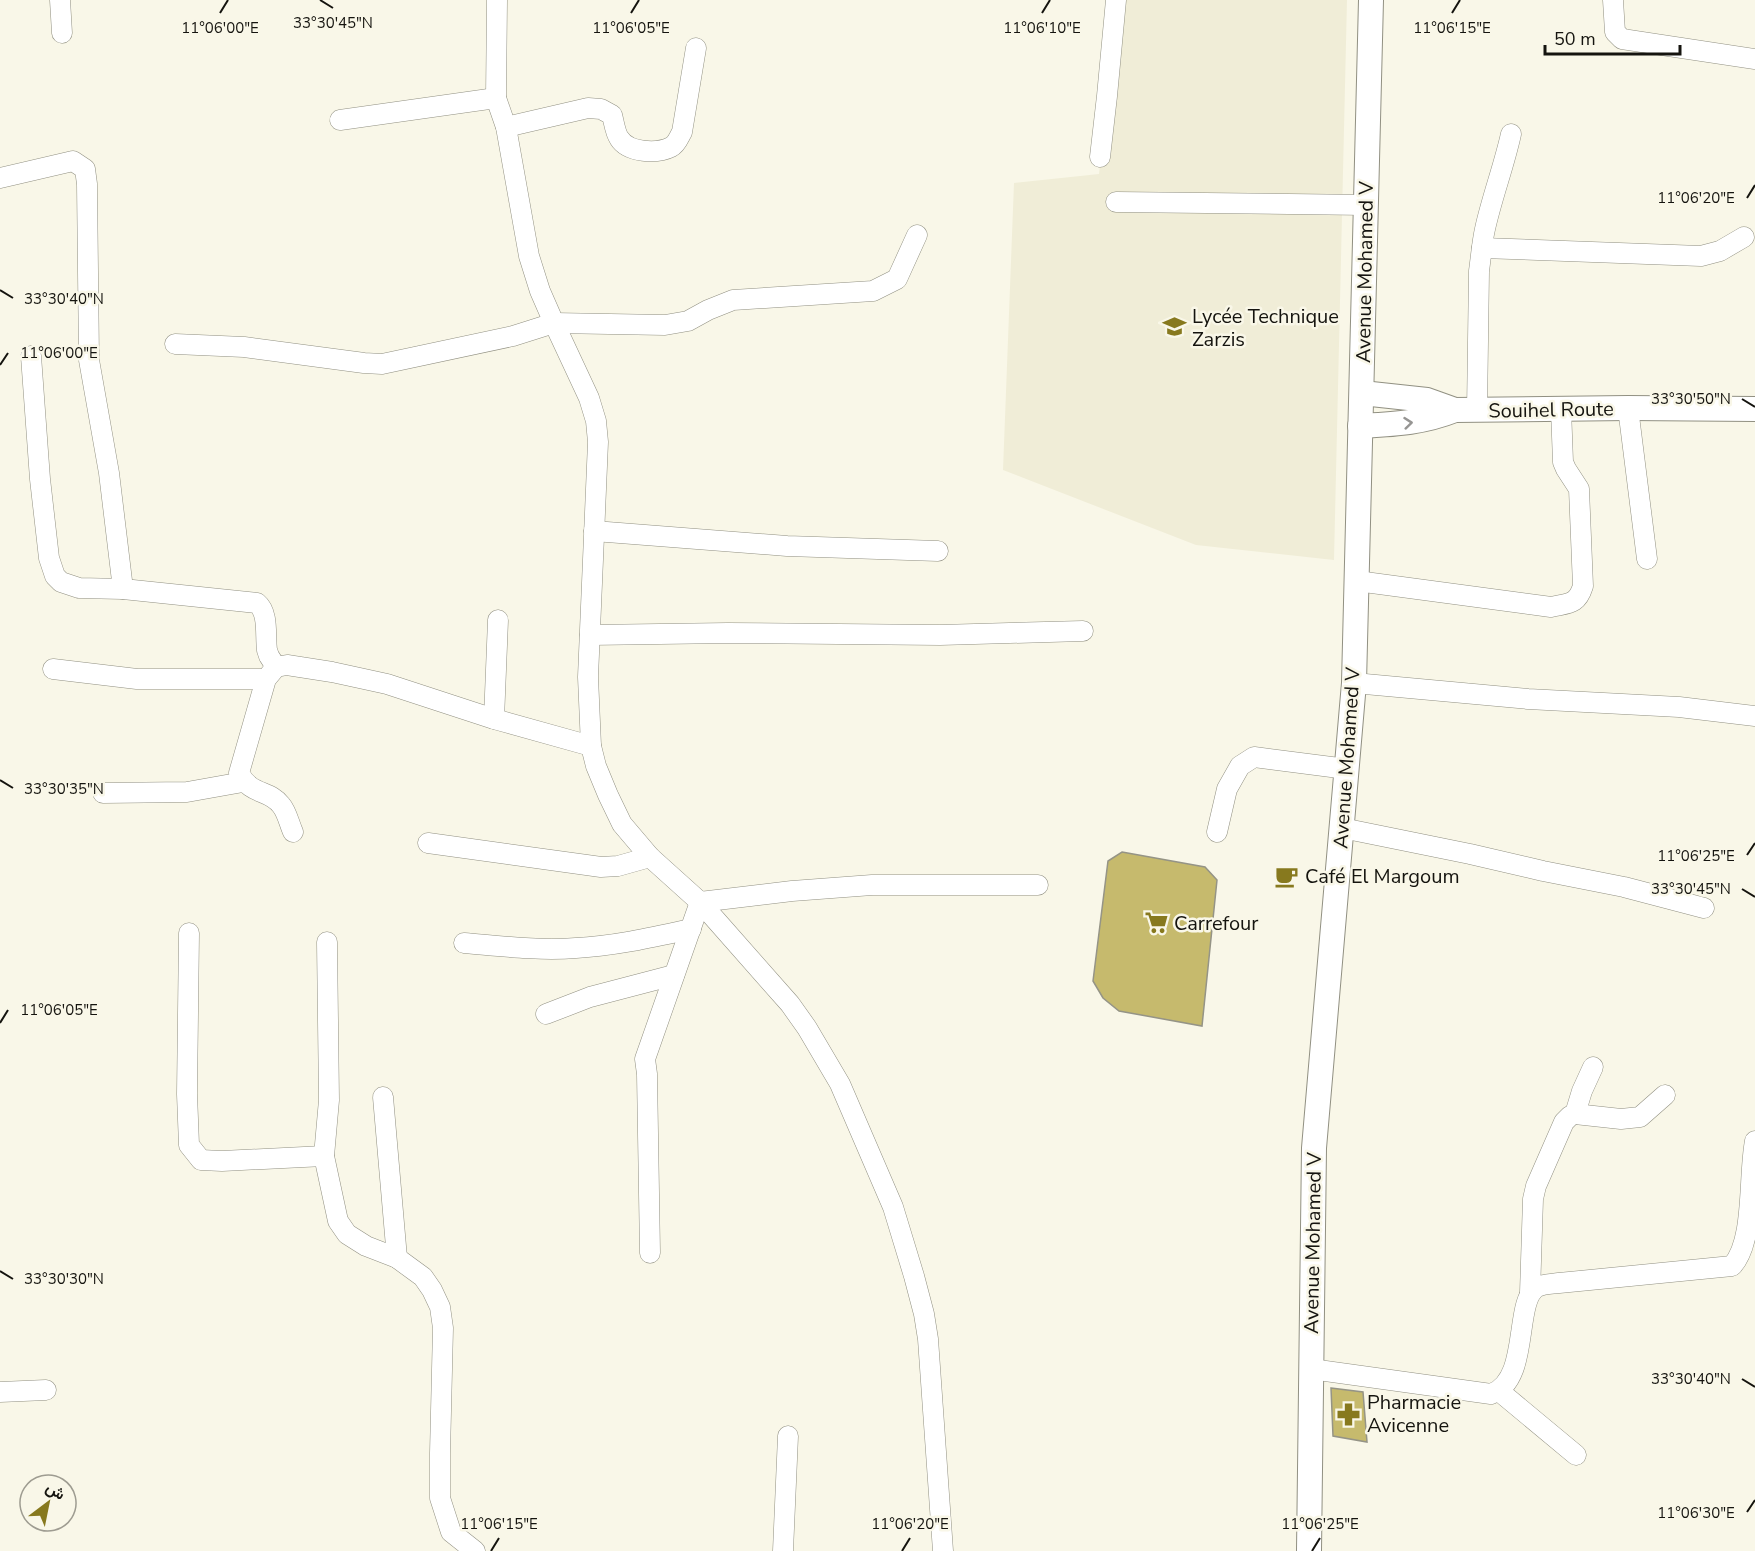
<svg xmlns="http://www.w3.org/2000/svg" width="1755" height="1551" font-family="'Nunito Sans',Vazirmatn,sans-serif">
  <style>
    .built { fill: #f0edd7 }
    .building { fill: #c6ba6d; stroke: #959486; stroke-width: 1.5 }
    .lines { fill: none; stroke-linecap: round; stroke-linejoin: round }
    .minor-casing { stroke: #919082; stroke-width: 21 }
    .major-casing { stroke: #919082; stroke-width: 26 }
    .minor { stroke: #fff; stroke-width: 20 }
    .major { stroke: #fff; stroke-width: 24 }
    .oneway { stroke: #969593 }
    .ticks { fill: none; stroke: #15140f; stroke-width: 2 }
    .labels { text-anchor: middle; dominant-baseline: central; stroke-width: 5; stroke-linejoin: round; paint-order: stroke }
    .street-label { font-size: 20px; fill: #15140f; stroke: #f9f7e8 }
    .poi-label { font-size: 20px; fill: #15140f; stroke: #f9f7e8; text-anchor: start }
    .ticks-label { font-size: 15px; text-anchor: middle; fill: #15140f; stroke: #f9f7e8; stroke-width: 5; stroke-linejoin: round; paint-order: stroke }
  </style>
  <rect width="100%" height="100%" fill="#f9f7e8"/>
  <polygon class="built" points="1119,0 1347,0 1334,560 1196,545 1003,470 1014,183 1099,174"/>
  <g class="building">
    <polygon points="1122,852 1205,867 1217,880 1202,1026 1119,1011 1103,998 1093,981 1108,861"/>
    <polygon points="1331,1388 1363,1392 1367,1442 1333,1436"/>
  </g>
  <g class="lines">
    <defs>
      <g id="minor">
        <polyline points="60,0 62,33"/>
        <polyline points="497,0 496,98 506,127 529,256 540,291 554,323 589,398 596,421 598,442 588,677 591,746 596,766 608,795 622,824 650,857 700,902 790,1004 807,1028 840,1084 893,1207 914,1276 924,1314 928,1339 943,1551"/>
        <polyline points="1613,0 1615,32 1622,39 1755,59"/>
        <polyline points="340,120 496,98"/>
        <path d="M506,127L588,108L601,109L612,115C614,122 615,132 619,138C628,153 657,154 671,147C677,144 679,137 682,132L696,48"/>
        <polyline points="1100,157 1107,96 1116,0"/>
        <polyline points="0,178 73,161 85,169 87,184 89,360 109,473 123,589"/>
        <polyline points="1116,202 1366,205"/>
        <polyline points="1482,248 1701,256 1720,251 1744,237"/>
        <polyline points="175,344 244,347 364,363 382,364 513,336 554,323 665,325 688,321 708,310 733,300 873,291 897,279 917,235"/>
        <path d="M31,356L40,479L49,558L55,576L61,582L79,588L123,589L257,603C269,613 265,635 267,650L269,656L276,667"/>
        <polyline points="1628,408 1647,559"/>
        <path d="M1477,411L1479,271C1481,257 1482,242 1485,229C1492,197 1504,166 1511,134"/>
        <polyline points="594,531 787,546 938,551"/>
        <path d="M1357,581L1551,607C1569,603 1577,605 1583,586L1579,489L1566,469L1563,462L1561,409"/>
        <polyline points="590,635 728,633 940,635 1083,631"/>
        <polyline points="53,669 137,679 266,679"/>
        <polyline points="1354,683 1528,699 1679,707 1755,716"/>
        <polyline points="494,719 498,620"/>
        <polyline points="103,793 187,792 243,782"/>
        <polyline points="1342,828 1470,854 1543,871 1624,887 1704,908"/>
        <path d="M293,832C289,823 287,812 281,805C269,789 251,796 239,773L266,679L276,667L287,665L332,672L387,684L494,719L591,746"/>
        <polyline points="1217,832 1227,789 1240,766 1254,757 1347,769"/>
        <polyline points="428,843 601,867 618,866 650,857"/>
        <polyline points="189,933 187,1094 189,1145 201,1160 222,1161 324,1156"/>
        <polyline points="327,942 329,1100 324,1156 338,1221 347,1234 366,1246 397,1258 423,1277 432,1290 440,1307 443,1328 440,1453 440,1498 451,1532 475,1551"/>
        <path d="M464,943C500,946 539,951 576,948C615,946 653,937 691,929"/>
        <polyline points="546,1014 590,997 674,975"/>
        <path d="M383,1097C388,1151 392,1205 397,1258"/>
        <polyline points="1575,1114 1582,1091 1593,1067"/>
        <polyline points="650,1253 647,1074 645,1059 700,902 792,891 872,885 1038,885"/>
        <polyline points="1530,1293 1533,1199 1536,1186 1564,1122 1570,1116 1575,1114 1621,1119 1640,1117 1665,1095"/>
        <path d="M1311,1369L1491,1394C1531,1380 1513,1301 1537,1287C1543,1284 1552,1284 1559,1283L1732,1266C1755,1241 1748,1177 1755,1141"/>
        <polyline points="1499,1391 1576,1455"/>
        <polyline points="0,1392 46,1390"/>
        <polyline points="783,1551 788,1436"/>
      </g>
      <g id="major">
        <polyline points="1362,393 1427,400 1455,410"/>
        <path d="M1360,426C1395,424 1422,423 1455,410L1628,408L1755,409"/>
        <polyline points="1309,1551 1314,1148 1354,683 1371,0"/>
      </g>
    </defs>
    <use href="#minor" class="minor-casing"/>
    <use href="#major" class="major-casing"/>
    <use href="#minor" class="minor"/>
    <use href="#major" class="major"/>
  </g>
  <defs><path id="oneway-chevron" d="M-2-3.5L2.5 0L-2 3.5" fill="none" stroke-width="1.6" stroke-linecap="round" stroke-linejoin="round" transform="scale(1.5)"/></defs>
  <use class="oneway" href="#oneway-chevron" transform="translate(1408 423) rotate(-6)"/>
  <path class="ticks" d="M320,0L333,8M220,13L228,0M631,13L639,0M1042,13L1050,0M1452,13L1460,0M1747,198L1755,185M0,290L13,298M0,365L8,353M1742,399L1755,407M0,780L13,788M1747,855L1755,843M1742,889L1755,897M0,1023L8,1010M0,1271L13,1279M1742,1379L1755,1387M1747,1512L1755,1500M491,1551L499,1538M902,1551L910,1538M1312,1551L1320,1538"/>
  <defs>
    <symbol id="school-bare" viewBox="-9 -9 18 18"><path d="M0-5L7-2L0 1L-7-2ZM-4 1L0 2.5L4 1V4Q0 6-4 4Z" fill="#87791e" stroke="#f9f7e8" stroke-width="2.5" paint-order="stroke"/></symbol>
    <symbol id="cafe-bare" viewBox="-9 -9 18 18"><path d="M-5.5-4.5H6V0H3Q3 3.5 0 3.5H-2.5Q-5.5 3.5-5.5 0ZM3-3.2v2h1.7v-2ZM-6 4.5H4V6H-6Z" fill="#87791e" stroke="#f9f7e8" stroke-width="2.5" paint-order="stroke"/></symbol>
    <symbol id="supermarket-bare" viewBox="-9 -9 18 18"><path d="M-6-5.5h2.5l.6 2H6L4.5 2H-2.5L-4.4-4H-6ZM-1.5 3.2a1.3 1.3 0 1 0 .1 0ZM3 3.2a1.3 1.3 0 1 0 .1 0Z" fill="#87791e" stroke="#f9f7e8" stroke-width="2.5" paint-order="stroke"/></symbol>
    <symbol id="pharmacy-bare" viewBox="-9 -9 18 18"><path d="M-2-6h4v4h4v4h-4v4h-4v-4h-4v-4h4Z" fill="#87791e" stroke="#f9f7e8" stroke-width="2.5" paint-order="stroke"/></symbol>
  </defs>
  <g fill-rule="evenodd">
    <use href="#school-bare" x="1158" y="310" width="33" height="33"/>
    <use href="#cafe-bare" x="1270" y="860" width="33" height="33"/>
    <use href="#supermarket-bare" x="1140" y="906" width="33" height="33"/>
    <use href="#pharmacy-bare" x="1332" y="1398" width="33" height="33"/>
  </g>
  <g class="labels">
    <g class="street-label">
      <text transform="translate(1365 272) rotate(-89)">Avenue Mohamed V</text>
      <text transform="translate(1551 410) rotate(-1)">Souihel Route</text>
      <text transform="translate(1347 758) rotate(-86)">Avenue Mohamed V</text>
      <text transform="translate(1313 1243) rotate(-89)">Avenue Mohamed V</text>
    </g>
    <g class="poi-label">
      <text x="1192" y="316">Lycée Technique<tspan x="1192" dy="23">Zarzis</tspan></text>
      <text x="1305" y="876">Café El Margoum</text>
      <text x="1174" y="923">Carrefour</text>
      <text x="1367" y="1402">Pharmacie<tspan x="1367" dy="23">Avicenne</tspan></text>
    </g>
  </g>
  <g class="ticks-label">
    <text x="333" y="28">33°30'45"N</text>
    <text x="220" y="33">11°06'00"E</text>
    <text x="631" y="33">11°06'05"E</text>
    <text x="1042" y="33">11°06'10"E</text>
    <text x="1452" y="33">11°06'15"E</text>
    <text x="1696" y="203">11°06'20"E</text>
    <text x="64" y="304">33°30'40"N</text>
    <text x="59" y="358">11°06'00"E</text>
    <text x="1691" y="404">33°30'50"N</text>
    <text x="64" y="794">33°30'35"N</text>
    <text x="1696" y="861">11°06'25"E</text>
    <text x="1691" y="894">33°30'45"N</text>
    <text x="59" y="1015">11°06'05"E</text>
    <text x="64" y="1284">33°30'30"N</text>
    <text x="1691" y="1384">33°30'40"N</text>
    <text x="1696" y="1518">11°06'30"E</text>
    <text x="499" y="1529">11°06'15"E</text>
    <text x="910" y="1529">11°06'20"E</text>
    <text x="1320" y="1529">11°06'25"E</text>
  </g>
  <g transform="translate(48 1503) rotate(32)"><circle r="28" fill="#f9f7e8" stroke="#9e9c91" stroke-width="1.5"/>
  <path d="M0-4.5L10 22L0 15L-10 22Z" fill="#87791e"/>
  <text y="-9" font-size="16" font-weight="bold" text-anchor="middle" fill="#15140f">ش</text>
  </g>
  <path d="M1545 45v9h135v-9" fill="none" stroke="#15140f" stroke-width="3"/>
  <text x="1554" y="45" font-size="18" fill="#15140f" stroke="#f9f7e8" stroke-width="4.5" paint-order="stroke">50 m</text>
</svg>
